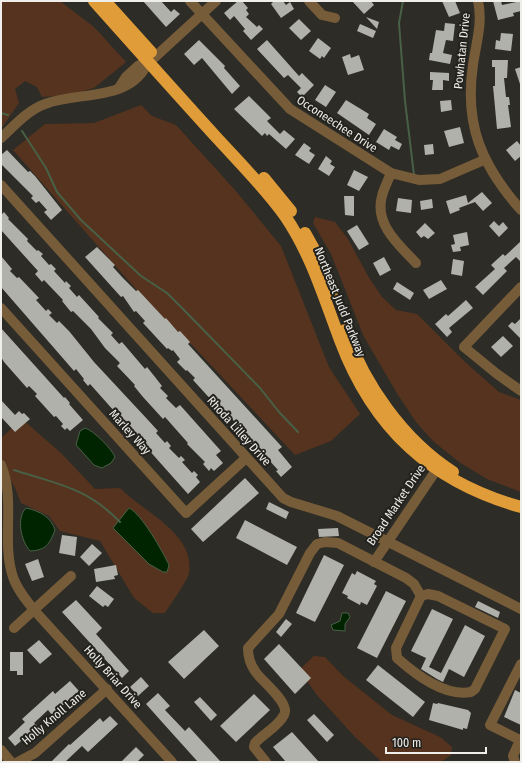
<svg xmlns="http://www.w3.org/2000/svg" width="522" height="763" font-family="'Fira Sans Condensed',sans-serif">
  <style>
    .green { fill: #56331e }
    .water { fill: #002400; stroke: #486146 }
    .lines { fill: none; stroke-linecap: round; stroke-linejoin: round }
    .stream { stroke: #486146; stroke-width: 2 }
    .building { fill: #afb1aa }
    .minor { stroke: #775c39; stroke-width: 10 }
    .highway { stroke: #e09c38; stroke-width: 12 }
    .labels { text-anchor: middle; dominant-baseline: central; stroke-width: 4; stroke-linejoin: round; paint-order: stroke }
    .street-label { font-size: 12px; fill: #efeeea; stroke: #23221d }
  </style>
  <rect width="100%" height="100%" fill="#2d2c26"/>
  <g class="green">
    <polygon points="1,1 60,1 94,27 126,62 94,88 69,95 42,97 37,87 25,81 15,89 19,103 1,129"/>
    <polygon points="141,105 152,116 176,125 235,190 281,246 329,367 360,414 331,441 295,455 193,346 165,322 13,150 45,124 94,123"/>
    <polygon points="315,217 335,222 348,239 368,276 382,297 396,310 417,314 465,362 499,392 521,400 521,492 487,479 459,462 433,441 416,422 398,395 364,337 331,254 313,223"/>
    <path d="M22,419L61,453L95,489L120,488C143,512 195,533 189,573C188,580 170,605 165,613H153L134,598L100,541L60,531L49,516L21,503L15,488L1,463V438Z"/>
    <polygon points="314,656 325,657 343,676 392,715 440,737 452,747 451,755 444,760 438,762 382,762 354,736 317,695 299,670"/>
  </g>
  <g class="water">
    <path d="M85,428C93,430 112,449 115,457L111,463L102,468L94,465L76,445L80,431Z"/>
    <path d="M26,508C40,511 51,517 55,530C49,545 46,550 30,551C21,541 16,518 26,508Z"/>
    <path d="M129,508C141,513 163,552 169,565L167,572H163L149,564L113,528Z"/>
    <polygon points="342,613 348,613 350,617 345,624 345,631 333,630 331,625 340,621"/>
  </g>
  <g class="lines">
    <g class="stream">
      <polyline points="403,1 399,23 405,101 414,175"/>
      <polyline points="1,113 8,115"/>
      <polyline points="22,131 46,168 57,192 81,220 141,276 167,293 183,309 260,388 279,412 298,432"/>
      <path d="M14,470C57,484 86,487 120,522"/>
    </g>
  </g>
  <g class="building">
    <polygon points="143,1 161,1 171,12 174,9 180,14 166,27"/>
    <polygon points="238,1 242,1 248,8 246,10 249,14 246,17 257,27 259,25 263,29 251,40 243,31 245,29 234,16 230,20 224,13"/>
    <polygon points="274,1 283,1 286,5 290,2 294,9 281,18 271,4"/>
    <polygon points="352,1 371,1 374,5 364,14"/>
    <polygon points="442,1 455,1 460,13 449,17"/>
    <polygon points="493,1 501,1 502,5 521,1 521,11 513,13 514,16 498,20"/>
    <polygon points="366,17 379,22 377,29"/>
    <polygon points="299,19 311,31 301,40 289,28"/>
    <polygon points="445,23 455,24 453,41 446,40 443,53 452,55 450,64 429,60 430,53 432,53 436,30 444,31"/>
    <polygon points="360,24 376,31 373,38 357,31"/>
    <polygon points="501,33 513,34 511,51 495,49 496,40 500,41"/>
    <polygon points="318,38 331,48 324,58 322,56 320,59 309,51"/>
    <polygon points="199,40 225,66 224,68 240,86 232,94 202,58 194,65 184,54"/>
    <polygon points="267,40 299,76 302,73 314,85 302,97 297,92 301,88 288,75 284,78 257,49"/>
    <polygon points="350,54 351,58 359,55 364,70 348,75 342,57"/>
    <polygon points="492,60 508,60 507,78 504,78 506,97 509,97 510,105 508,105 511,127 497,129 493,86 495,86 495,67 492,67"/>
    <polygon points="521,67 521,83 520,84 515,69"/>
    <polygon points="430,72 449,73 449,81 443,80 443,90 432,90 433,80 430,80"/>
    <polygon points="325,85 336,92 326,107 315,100"/>
    <polygon points="249,96 271,118 267,121 280,134 284,130 295,139 286,149 269,134 267,136 265,133 262,136 234,109"/>
    <polygon points="346,100 369,114 367,118 376,124 369,135 337,113"/>
    <polygon points="451,100 452,110 441,112 440,101"/>
    <polygon points="460,127 464,143 449,147 444,131"/>
    <polygon points="384,129 397,137 395,140 402,144 399,150 391,146 389,150 376,142"/>
    <polygon points="517,141 521,146 521,156 515,161 506,150"/>
    <polygon points="304,143 311,148 309,151 315,155 309,164 295,155"/>
    <polygon points="433,144 434,154 425,155 424,145"/>
    <polygon points="7,150 28,172 30,171 35,176 62,210 51,220 44,212 47,210 39,201 36,203 31,198 33,196 1,164 1,155"/>
    <polygon points="326,156 332,161 330,164 335,167 329,176 318,169"/>
    <polygon points="354,170 368,177 359,191 347,185"/>
    <polygon points="482,192 492,203 483,211 475,202 459,208 460,210 450,214 446,201 466,195 468,203"/>
    <polygon points="344,196 354,196 354,216 345,215"/>
    <polygon points="398,198 412,200 411,213 396,211"/>
    <polygon points="432,199 433,208 421,210 420,201"/>
    <polygon points="4,212 9,218 8,219 28,239 27,241 37,251 38,250 43,254 41,256 49,265 51,264 56,269 54,271 65,283 66,281 71,286 69,288 77,297 79,295 99,317 98,318 113,333 111,335 119,344 122,342 145,369 147,367 155,377 162,386 160,388 168,396 166,398 176,408 180,405 221,451 216,455 223,463 214,471 211,468 209,471 203,464 205,462 187,444 188,443 165,417 163,419 143,397 134,386 135,385 117,366 120,363 105,348 91,329 73,311 71,312 62,301 63,300 44,280 42,282 35,274 38,271 1,230 1,215"/>
    <polygon points="494,221 499,226 503,222 508,228 499,237 489,226"/>
    <polygon points="425,223 435,233 428,239 424,236 421,238 416,232"/>
    <polygon points="357,225 369,244 359,250 347,231"/>
    <polygon points="467,232 469,245 460,247 461,251 453,252 451,245 455,244 453,235"/>
    <polygon points="521,241 521,262 516,257 504,268 507,271 483,295 475,287 495,269 491,265 503,254 505,256"/>
    <polygon points="97,247 115,265 113,267 122,277 136,291 138,290 165,319 166,318 178,332 180,331 190,342 188,344 282,447 278,450 292,467 281,477 276,471 278,470 268,459 267,461 239,432 233,424 235,422 227,414 225,415 193,380 195,378 187,370 186,371 177,362 180,359 173,350 172,351 168,348 167,349 143,323 145,321 136,311 134,312 123,296 121,297 85,257"/>
    <polygon points="1,256 12,269 10,271 17,278 19,277 39,298 36,300 46,311 48,309 52,313 49,315 57,323 59,321 69,331 94,362 148,420 158,431 156,433 165,443 167,441 171,446 169,448 179,458 181,456 185,460 182,462 192,473 194,471 198,475 196,477 200,482 188,494 90,384 88,386 83,380 84,379 76,369 74,371 1,287"/>
    <polygon points="384,257 391,270 380,276 373,263"/>
    <polygon points="453,259 464,261 462,276 451,274"/>
    <polygon points="441,280 447,289 429,299 423,290"/>
    <polygon points="397,282 414,293 410,300 393,289"/>
    <polygon points="466,300 473,308 449,328 452,332 447,337 435,324 446,314 448,316"/>
    <polygon points="521,318 521,339 508,326 512,322 515,324"/>
    <polygon points="1,328 64,398 65,397 70,403 69,404 83,420 70,431 67,428 65,430 61,426 63,424 56,416 54,417 35,396 37,394 29,386 27,388 4,362 1,357"/>
    <polygon points="503,336 513,346 501,357 491,347"/>
    <polygon points="1,400 15,415 19,411 22,414 24,413 30,419 15,432 1,417"/>
    <polygon points="245,478 259,493 203,542 191,529"/>
    <polygon points="269,502 289,512 286,519 266,509"/>
    <polygon points="245,520 297,547 287,565 236,538"/>
    <polygon points="338,528 339,536 319,537 318,529"/>
    <polygon points="62,535 77,537 75,556 59,553"/>
    <polygon points="92,544 102,553 89,566 80,557"/>
    <polygon points="324,555 344,565 315,622 296,613"/>
    <polygon points="38,559 44,577 32,581 25,564"/>
    <polygon points="116,565 118,575 114,576 115,579 96,582 94,569"/>
    <polygon points="357,571 376,581 374,584 377,586 367,605 361,602 360,605 347,598 348,596 342,593 352,573 355,575"/>
    <polygon points="97,586 114,599 108,607 105,605 103,607 89,596"/>
    <polygon points="386,591 406,601 377,658 357,648"/>
    <polygon points="76,600 102,628 96,634 129,671 122,678 62,612"/>
    <polygon points="478,601 500,612 498,618 475,607"/>
    <polygon points="432,609 453,619 429,667 441,673 465,625 485,636 464,677 449,669 443,682 437,679 421,669 426,658 411,651"/>
    <polygon points="286,619 292,624 281,637 276,632"/>
    <polygon points="204,630 219,646 184,679 168,662"/>
    <polygon points="39,640 52,654 40,664 27,650"/>
    <polygon points="279,644 311,678 295,694 264,659"/>
    <polygon points="10,652 23,652 23,675 17,675 17,671 10,671"/>
    <polygon points="378,665 425,702 413,717 366,680"/>
    <polygon points="141,677 149,686 138,696 130,687"/>
    <polygon points="70,681 79,691 52,715 48,710 34,723 38,727 15,746 8,738 25,722 22,719 53,691 55,694"/>
    <polygon points="515,690 521,693 521,725 504,717"/>
    <polygon points="158,693 170,706 165,710 185,731 189,727 221,762 198,762 162,722 146,704"/>
    <polygon points="254,694 270,710 236,742 220,726"/>
    <polygon points="200,697 217,715 211,721 194,702"/>
    <polygon points="433,703 437,704 438,703 468,710 471,713 467,729 463,728 463,730 429,720"/>
    <polygon points="314,714 334,735 327,742 307,720"/>
    <polygon points="110,716 118,724 88,752 82,746 65,762 51,762 69,744 70,745 100,718 103,722"/>
    <polygon points="292,732 319,762 286,762 273,747"/>
    <polygon points="136,747 144,755 137,762 121,762"/>
  </g>
  <g class="lines">
    <g class="minor">
      <polyline points="190,1 290,109 391,173 419,180 440,179 484,160"/>
      <polyline points="309,1 322,15 335,18"/>
      <path d="M478,1C483,23 476,43 473,65C464,125 482,166 521,210"/>
      <polyline points="119,88 126,77 138,66 155,57 216,1"/>
      <path d="M1,138C14,126 28,110 45,104C79,91 131,102 148,62"/>
      <path d="M391,173C388,181 384,188 382,196C374,224 399,245 416,263"/>
      <polyline points="1,185 283,498 291,502 337,516 521,609"/>
      <polyline points="521,287 464,347 497,374 521,391"/>
      <polyline points="1,308 186,513 246,458"/>
      <path d="M1,465C16,500 1,541 13,577C17,589 26,600 34,610L172,762"/>
      <polyline points="374,562 441,463"/>
      <polyline points="14,628 71,576"/>
      <polyline points="1,750 11,762"/>
      <polyline points="18,762 35,753 107,689"/>
      <path d="M266,762L254,747L255,743C264,733 278,727 284,715C291,703 261,681 255,671C250,664 248,657 248,648L279,614L310,553L317,544L325,542L338,543L406,578L414,584L421,596L396,648L397,658C415,674 444,697 471,692L475,689L505,629L438,596L428,594L421,596"/>
      <polyline points="515,762 513,756 520,740 490,725 521,664"/>
    </g>
    <g class="highway">
      <path d="M94,1C135,47 176,93 217,138C240,163 265,188 285,216C311,254 324,298 340,340C373,428 431,482 521,507"/>
      <polyline points="105,1 151,52"/>
      <polyline points="264,178 291,211"/>
      <polyline points="305,233 315,251 332,293"/>
      <path d="M345,330C365,385 403,440 453,472"/>
    </g>
  </g>
  <g class="labels">
    <g class="street-label">
      <text transform="translate(462 51) rotate(-84)">Powhatan Drive</text>
      <text transform="translate(337 124) rotate(33)">Occoneechee Drive</text>
      <text transform="translate(340 302) rotate(68)">Northeast Judd Parkway</text>
      <text transform="translate(239 431) rotate(48)">Rhoda Lilley Drive</text>
      <text transform="translate(130 432) rotate(48)">Marley Way</text>
      <text transform="translate(396 505) rotate(-56)">Broad Market Drive</text>
      <text transform="translate(113 677) rotate(48)">Holly Briar Drive</text>
      <text transform="translate(54 717) rotate(-40)">Holly Knoll Lane</text>
    </g>
  </g>
  <rect width="522" height="763" fill="none" stroke="#efeeea" stroke-width="4"/>
  <path d="M386 747v6h100v-6" fill="none" stroke="#efeeea" stroke-width="2"/>
  <text x="392" y="747" font-size="12" fill="#efeeea" stroke="#23221d" stroke-width="3" paint-order="stroke">100 m</text>
</svg>
